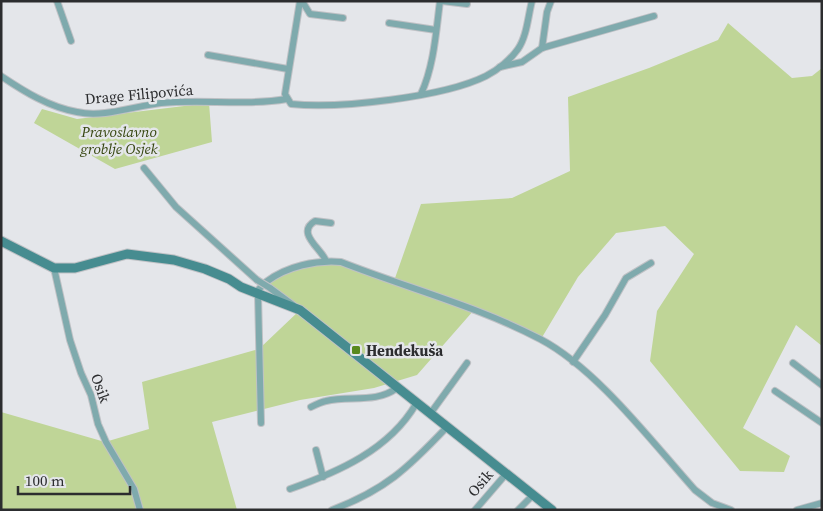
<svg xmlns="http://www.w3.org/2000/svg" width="823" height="511" font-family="'Source Serif 4',serif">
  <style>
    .green { fill: #bfd597 }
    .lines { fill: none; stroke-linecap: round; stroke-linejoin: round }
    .street-casing { stroke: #bfc1c5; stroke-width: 8 }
    .secondary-casing { stroke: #bfc1c5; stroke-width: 11 }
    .street { stroke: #7faaad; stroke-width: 6 }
    .secondary { stroke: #468c90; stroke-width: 9 }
    .street-bridge-casing { stroke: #bfc1c5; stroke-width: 8; stroke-linecap: butt }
    .street-bridge { stroke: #7faaad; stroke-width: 6 }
    .poi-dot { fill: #59891d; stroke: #e4e6ea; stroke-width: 2 }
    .labels { text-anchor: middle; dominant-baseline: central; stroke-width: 5; stroke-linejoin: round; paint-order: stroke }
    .street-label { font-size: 15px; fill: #2c2d2f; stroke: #e4e6ea }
    .park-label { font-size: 15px; font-style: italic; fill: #36460f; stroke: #e4e6ea }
    .poi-label { font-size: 15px; font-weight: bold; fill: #2c2d2f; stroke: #e4e6ea; text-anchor: start }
  </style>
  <rect width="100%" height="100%" fill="#e4e6ea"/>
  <g class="green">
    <polygon points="728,23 792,78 812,76 822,68 822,346 796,325 743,428 790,456 784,472 740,471 650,361 657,311 694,254 665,226 616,233 578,277 541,339 474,310 417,375 374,388 300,400 212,422 237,510 1,510 1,412 105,442 149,429 142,382 259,349 300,310 266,282 288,270 341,262 394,281 421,204 512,198 570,171 568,97 649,68 718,40"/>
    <polygon points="209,103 212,142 115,169 34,123 42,109 77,119"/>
  </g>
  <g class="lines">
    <defs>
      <g id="street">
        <polyline points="57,1 71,41"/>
        <path d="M300,1L285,94L291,104C339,109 444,97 486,76C498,70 511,59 518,49C527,36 528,16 532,1"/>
        <polyline points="302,1 310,14 343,18"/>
        <polyline points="442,1 467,4"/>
        <polyline points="389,23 436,30"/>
        <polyline points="542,48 547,12 551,1"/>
        <polyline points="208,55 288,69"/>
        <polyline points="500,67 522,62 542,48 654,16"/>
        <path d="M1,76C25,92 49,107 77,112C104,118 134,106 161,103C203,99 245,106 287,99"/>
        <path d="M421,94C434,66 436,32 440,1"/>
        <polyline points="144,168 176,207 257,280"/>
        <path d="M326,261C322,249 295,233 315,221L331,223"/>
        <polyline points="54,268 70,340 81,373 91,395 98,424 106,442 134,489 140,510"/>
        <polyline points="270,288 293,305"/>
        <path d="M255,293C259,290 262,285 266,282C287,266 316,260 341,262C407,288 477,306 540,339C597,369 651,441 695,490L712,503L731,510"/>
        <polyline points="258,294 261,423"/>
        <polyline points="573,362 605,315 626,278 651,263"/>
        <polyline points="793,363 822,385"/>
        <polyline points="775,391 822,423"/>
        <path d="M311,407C315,405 321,402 326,401C350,395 375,404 397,388"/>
        <polyline points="430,414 467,363"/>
        <polyline points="316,450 323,477"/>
        <path d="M290,489C338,472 389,450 416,404"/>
        <path d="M332,510C385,490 408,468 446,428"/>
        <polyline points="475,510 506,474"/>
        <polyline points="518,510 533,495"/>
        <polyline points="797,510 822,503"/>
      </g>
      <polyline id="secondary" points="1,241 54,268 75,268 127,254 174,260 205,269 229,279 241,287 300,310 552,510"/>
    </defs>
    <use href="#street" class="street-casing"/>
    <use href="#secondary" class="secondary-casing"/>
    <use href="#street" class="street"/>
    <use href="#secondary" class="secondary"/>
    <defs>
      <polyline id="street-bridge" points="257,280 270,288"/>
    </defs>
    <use href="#street-bridge" class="street-bridge-casing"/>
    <use href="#street-bridge" class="street-bridge"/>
  </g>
  <rect class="poi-dot" x="351" y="345" width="10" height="10" rx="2.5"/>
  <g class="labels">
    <g class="street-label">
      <text transform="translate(139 94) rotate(-5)">Drage Filipovića</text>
      <text transform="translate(101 388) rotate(70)">Osik</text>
      <text transform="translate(480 483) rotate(-49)">Osik</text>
    </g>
    <g class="park-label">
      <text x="119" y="131">Pravoslavno<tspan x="119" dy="17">groblje Osjek</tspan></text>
    </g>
    <g class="poi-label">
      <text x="366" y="350">Hendekuša</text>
    </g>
  </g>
  <rect width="823" height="511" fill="none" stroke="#2c2d2f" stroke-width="5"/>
  <path d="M18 486v8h112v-8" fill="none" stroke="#2c2d2f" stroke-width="2.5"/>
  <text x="25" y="486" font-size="15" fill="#2c2d2f" stroke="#e4e6ea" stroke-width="4" paint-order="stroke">100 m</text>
</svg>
